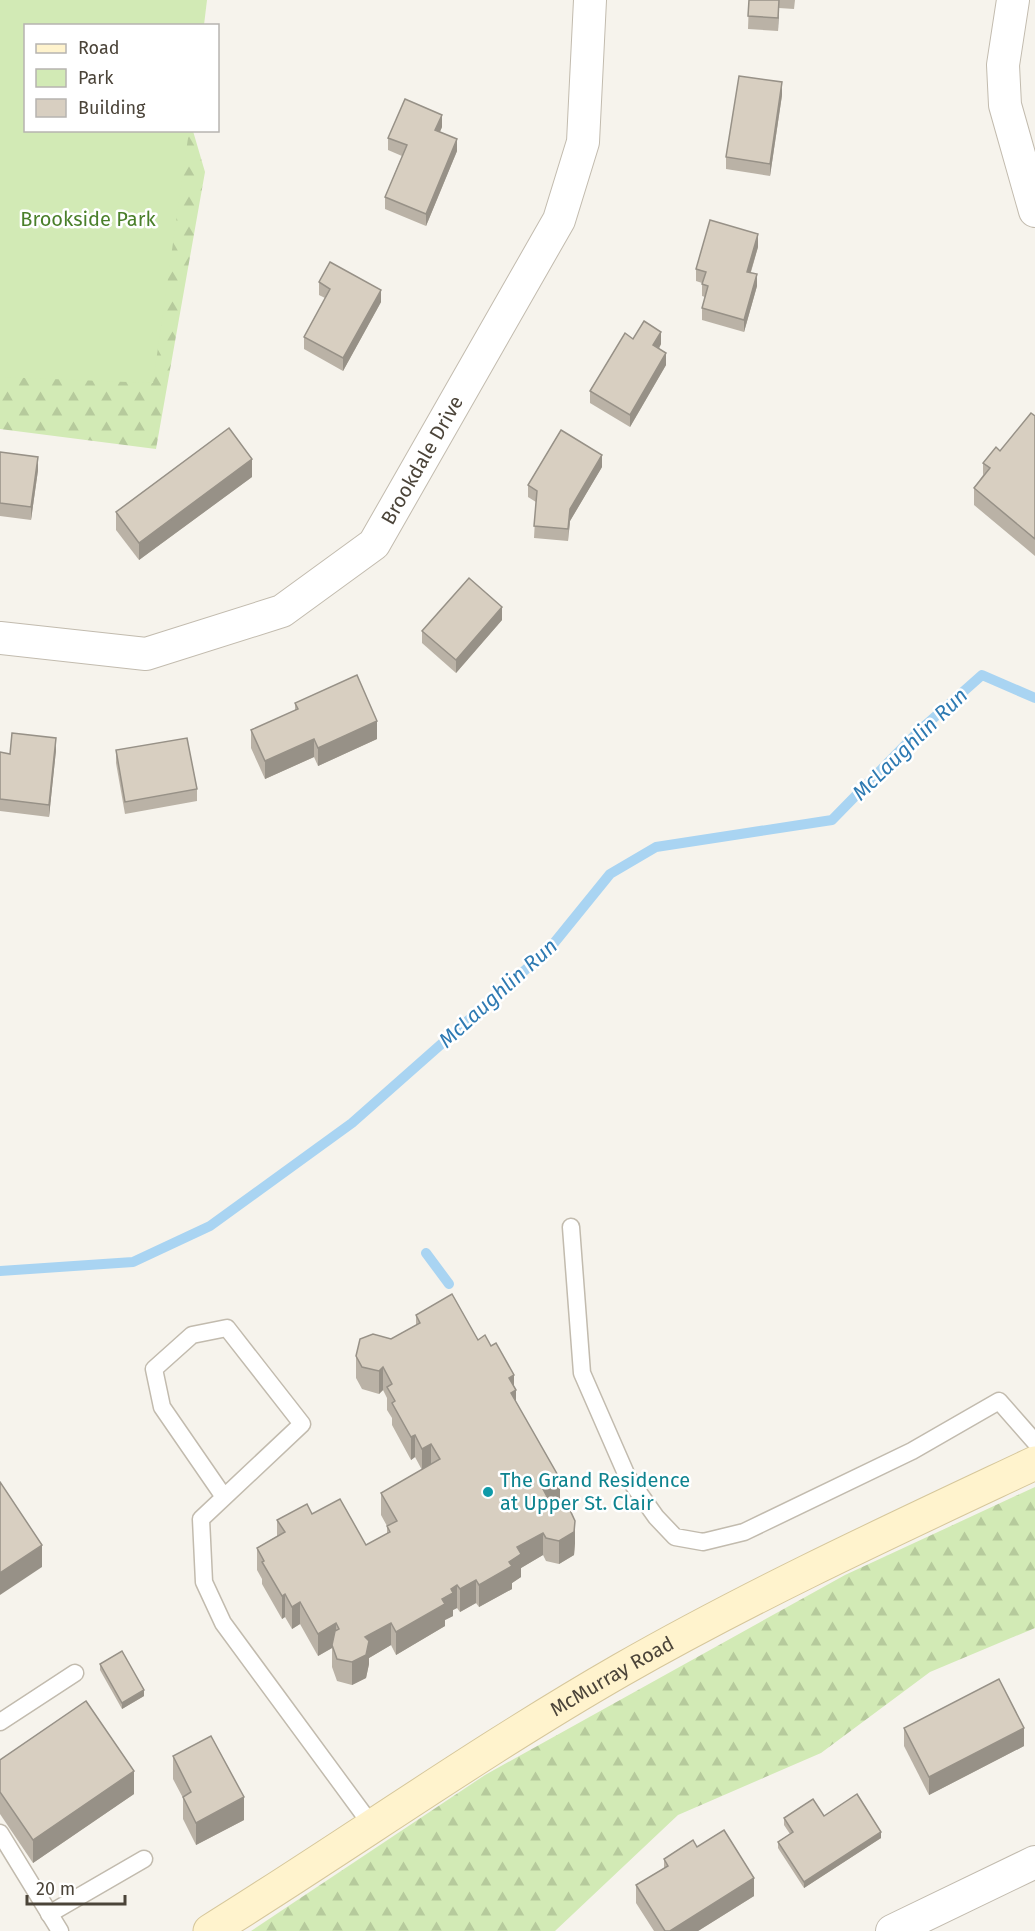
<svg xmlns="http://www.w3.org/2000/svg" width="1035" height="1931" font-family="'Fira Sans',sans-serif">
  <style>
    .forest { fill: url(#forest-firs) }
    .park { fill: #d2eab5 }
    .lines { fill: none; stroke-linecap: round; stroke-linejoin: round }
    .stream { stroke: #a9d4f2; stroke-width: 10 }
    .service-casing { stroke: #c2bbae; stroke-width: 19 }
    .minor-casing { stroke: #c2bbae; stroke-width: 34 }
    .secondary-casing { stroke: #d6c79b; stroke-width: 35 }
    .service { stroke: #fff; stroke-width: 16 }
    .minor { stroke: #fff; stroke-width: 32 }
    .secondary { stroke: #fff3cd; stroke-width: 33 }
    .wall { fill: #bab2a6 }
    .shaded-wall { fill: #979187 }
    .building { fill: #d8cfc1; stroke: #979187; stroke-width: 1.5 }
    .culture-dot { fill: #0f9aa8; stroke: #fff; stroke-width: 2 }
    .labels { text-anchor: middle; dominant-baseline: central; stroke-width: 5; stroke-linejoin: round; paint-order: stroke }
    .park-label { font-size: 20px; fill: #4a7f2a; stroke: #fff }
    .street-label { font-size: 20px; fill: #4b4439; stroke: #fff }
    .culture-label { font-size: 20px; fill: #0d838f; stroke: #fff; text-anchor: start }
    .water-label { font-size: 21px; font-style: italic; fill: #2e7ab2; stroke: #fff }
  </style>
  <defs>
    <pattern id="forest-firs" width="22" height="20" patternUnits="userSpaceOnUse" patternTransform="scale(1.5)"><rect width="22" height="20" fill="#d2eab5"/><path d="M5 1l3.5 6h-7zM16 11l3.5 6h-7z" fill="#b6ca9c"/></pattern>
  </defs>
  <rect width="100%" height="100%" fill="#f6f3ec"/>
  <g class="forest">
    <polygon points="0,0 26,26 26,130 193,131 205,172 156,449 0,429"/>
    <polygon points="1035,1487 1035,1628 930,1672 821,1753 678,1815 555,1931 251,1931 485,1775 845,1575"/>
  </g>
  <polygon class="park" points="0,0 207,0 204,25 26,26 26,130 189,131 153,383 0,377"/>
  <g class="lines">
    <g class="stream">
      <polyline points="426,1253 449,1284"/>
      <polyline points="0,1271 133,1262 210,1226 352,1123 550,948 610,874 656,847 832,820 919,731 982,675 1035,698"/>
    </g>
    <defs>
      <g id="service">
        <polyline points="571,1227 582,1373 627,1476 656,1517 675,1537 703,1542 744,1532 912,1451 999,1401 1035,1442"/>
        <polyline points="224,1497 162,1407 154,1369 192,1335 227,1328 302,1424 201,1519 204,1582 223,1623 373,1827"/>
        <polyline points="0,1722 75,1673"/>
        <polyline points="0,1833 60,1931"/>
        <polyline points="49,1914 144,1859"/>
      </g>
      <g id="minor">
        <polyline points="1013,0 1003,65 1005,105 1035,211"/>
        <path id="s1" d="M0,638L146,654L282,611L374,544L559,220L583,142L590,0"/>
        <polyline points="892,1931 1035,1862"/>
      </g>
      <g id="secondary">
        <path id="s2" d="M210,1931C348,1845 480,1751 621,1670C756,1593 895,1529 1035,1463"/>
      </g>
    </defs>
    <use href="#service" class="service-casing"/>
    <use href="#minor" class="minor-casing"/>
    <use href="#secondary" class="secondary-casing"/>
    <use href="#service" class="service"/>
    <use href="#minor" class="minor"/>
    <use href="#secondary" class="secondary"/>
  </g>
  <g class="wall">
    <polygon points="749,0 795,0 794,9 779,8 778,31 748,29"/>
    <polygon points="782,95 770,176 726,169 726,157"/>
    <polygon points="442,127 440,132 457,151 426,226 385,209 385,197 402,156 388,150 388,138"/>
    <polygon points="758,247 751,272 757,286 744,332 702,320 702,308 705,297 702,296 702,283 696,281 696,269"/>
    <polygon points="319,282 381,302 343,371 304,349 304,337 325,298 319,295"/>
    <polygon points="633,339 661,344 659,349 666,365 630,427 590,403 590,391"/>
    <polygon points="1035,416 1035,556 974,505 974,488 983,475 983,463 1000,451"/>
    <polygon points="0,452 38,470 31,520 0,516"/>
    <polygon points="602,467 570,521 568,541 534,538 536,502 528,497 528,485"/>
    <polygon points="252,477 139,560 116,530 116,512"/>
    <polygon points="502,620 456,673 422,643 422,631"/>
    <polygon points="295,703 377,739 318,766 314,757 265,779 251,748 251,730 295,711"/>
    <polygon points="56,750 49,817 0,811 0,752 10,754"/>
    <polygon points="116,750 197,789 197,801 125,814 116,763"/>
    <polygon points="416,1315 478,1340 514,1386 516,1402 560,1502 554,1505 575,1543 574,1555 559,1564 546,1561 543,1555 521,1568 521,1577 512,1583 512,1589 479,1607 476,1603 460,1612 457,1608 453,1610 453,1616 445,1620 445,1626 396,1655 391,1645 369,1658 369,1664 366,1678 352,1685 337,1681 332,1667 332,1648 318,1656 300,1624 292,1629 285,1617 282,1619 262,1584 262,1579 257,1570 257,1548 277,1536 277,1520 312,1514 366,1545 387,1534 387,1526 381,1515 381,1493 422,1470 415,1457 411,1460 392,1425 392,1418 387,1410 387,1398 383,1390 379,1394 362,1389 356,1378 356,1356 391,1339 416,1325"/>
    <polygon points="100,1664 144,1696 122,1709 100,1670"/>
    <polygon points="904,1728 1024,1746 929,1795 904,1746"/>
    <polygon points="173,1756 244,1820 196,1845 183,1819 183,1798 173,1779"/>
    <polygon points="0,1760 134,1794 33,1863 0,1814"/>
    <polygon points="824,1816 881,1838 804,1888 778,1848 778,1842 790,1834 784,1825 784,1818"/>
    <polygon points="697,1847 754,1896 698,1931 654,1931 636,1903 636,1885 664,1868 664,1859"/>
  </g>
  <g class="shaded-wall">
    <polygon points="779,0 779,8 778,31 778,18"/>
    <polygon points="782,82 782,95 770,176 770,164"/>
    <polygon points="442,115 442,127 435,142 435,130"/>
    <polygon points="457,139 457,151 426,226 426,214"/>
    <polygon points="758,234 758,247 747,284 747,272"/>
    <polygon points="757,274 757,286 744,332 744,320"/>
    <polygon points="381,290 381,302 343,371 343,358"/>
    <polygon points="661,332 661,344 653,358 653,345"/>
    <polygon points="666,353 666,365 630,427 630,415"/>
    <polygon points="602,455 602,467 570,521 568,541 570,509"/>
    <polygon points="38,457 38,470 31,520 31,507"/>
    <polygon points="252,459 252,477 139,560 139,543"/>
    <polygon points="502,607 502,620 456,673 456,660"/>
    <polygon points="377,721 377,739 318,766 318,748"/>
    <polygon points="56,738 56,750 49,817 49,805"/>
    <polygon points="314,739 314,757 265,779 265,761"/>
    <polygon points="383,1367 383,1390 379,1394 379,1371"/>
    <polygon points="514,1375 514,1391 516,1390 516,1412 511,1415 509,1378"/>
    <polygon points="415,1435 415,1457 411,1460 411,1437"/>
    <polygon points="431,1444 431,1466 422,1471 422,1449"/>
    <polygon points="560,1479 560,1502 543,1511 543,1489"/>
    <polygon points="575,1521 575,1543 574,1555 559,1564 559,1541"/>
    <polygon points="543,1533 543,1555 521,1568 521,1577 512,1583 512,1589 479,1607 479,1585 509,1562 517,1547"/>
    <polygon points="42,1545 42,1567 0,1595 0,1573"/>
    <polygon points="476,1580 476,1603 460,1612 460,1589"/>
    <polygon points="457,1585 457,1608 453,1610 453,1616 445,1620 445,1626 396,1655 396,1632 451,1589"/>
    <polygon points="285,1594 285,1617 282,1619 282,1596"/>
    <polygon points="300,1602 300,1624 292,1629 292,1607"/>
    <polygon points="336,1623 336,1646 332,1645 332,1648 318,1656 318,1634"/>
    <polygon points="391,1623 391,1645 369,1658 369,1664 366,1678 352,1685 352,1662 365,1637"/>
    <polygon points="144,1690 144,1696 122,1709 122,1703"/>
    <polygon points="1024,1728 1024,1746 929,1795 929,1777"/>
    <polygon points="134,1771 134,1794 33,1863 33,1840"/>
    <polygon points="244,1797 244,1820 196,1845 196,1823"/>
    <polygon points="881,1832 881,1838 804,1888 804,1882"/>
    <polygon points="754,1878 754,1896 698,1931 670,1931"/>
  </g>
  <g class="building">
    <polygon points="749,0 779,0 778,18 748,16"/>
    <polygon points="739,76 782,82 770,164 726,157"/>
    <polygon points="405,99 442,115 435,130 457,139 426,214 385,197 407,145 388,138"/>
    <polygon points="710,220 758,234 747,272 757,274 744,320 702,308 708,286 702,284 706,272 696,269"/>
    <polygon points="330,262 381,290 343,358 304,337 330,289 319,282"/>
    <polygon points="644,321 661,332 653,345 666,353 630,415 590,391 625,333 633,339"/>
    <polygon points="1031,413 1035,416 1035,539 974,488 990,468 983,463 996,447 1000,451"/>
    <polygon points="229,428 252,459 139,543 116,512"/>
    <polygon points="561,430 602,455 570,509 568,529 534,526 537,491 528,485"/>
    <polygon points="0,452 38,457 31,507 0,503"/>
    <polygon points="469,578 502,607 456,660 422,631"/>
    <polygon points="357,675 377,721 318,748 314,739 265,761 251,730 298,709 295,703"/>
    <polygon points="12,733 56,738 49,805 0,799 0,752 10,754"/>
    <polygon points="187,738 197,789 125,802 116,750"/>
    <polygon points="452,1294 478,1340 485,1335 491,1346 496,1343 514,1375 509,1378 516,1390 511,1393 560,1479 543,1489 551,1504 569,1508 575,1521 574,1532 559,1541 546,1538 543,1533 517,1547 521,1554 509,1562 512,1566 479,1585 476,1580 460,1589 457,1585 451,1589 453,1593 442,1599 445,1604 396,1632 391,1623 365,1637 369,1641 366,1655 352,1662 337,1659 332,1645 335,1631 339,1629 336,1623 318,1634 300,1602 292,1607 285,1594 282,1596 262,1562 264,1561 257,1548 285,1532 277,1520 307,1504 312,1514 340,1499 366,1545 390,1532 387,1526 397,1521 381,1493 440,1459 431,1444 422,1449 415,1435 411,1437 392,1403 395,1401 387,1387 392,1384 383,1367 379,1371 362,1367 356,1356 360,1339 373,1334 391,1339 420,1323 416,1315"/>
    <polygon points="0,1482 42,1545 0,1573"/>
    <polygon points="122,1651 144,1690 122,1703 100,1664"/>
    <polygon points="999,1679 1024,1728 929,1777 904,1728"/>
    <polygon points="86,1701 134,1771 33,1840 0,1792 0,1760"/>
    <polygon points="211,1736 244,1797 196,1823 183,1797 191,1792 173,1756"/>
    <polygon points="857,1794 881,1832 804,1882 778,1842 793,1832 784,1818 813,1799 824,1816"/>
    <polygon points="724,1830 754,1878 670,1931 665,1931 636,1885 668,1866 664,1859 693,1840 697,1847"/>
  </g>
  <circle class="culture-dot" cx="488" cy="1492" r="6"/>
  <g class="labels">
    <g class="park-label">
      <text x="88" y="219">Brookside Park</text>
    </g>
    <g class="street-label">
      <text stroke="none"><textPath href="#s1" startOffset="500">Brookdale Drive</textPath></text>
      <text stroke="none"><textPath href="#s2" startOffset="476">McMurray Road</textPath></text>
    </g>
    <g class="culture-label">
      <text x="500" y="1480">The Grand Residence<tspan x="500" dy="23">at Upper St. Clair</tspan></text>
    </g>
    <g class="water-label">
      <text transform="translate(910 744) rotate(-44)">McLaughlin Run</text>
      <text transform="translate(498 993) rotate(-42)">McLaughlin Run</text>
    </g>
  </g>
  <rect x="24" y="24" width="195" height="108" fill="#ffffff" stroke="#b7b4b0" stroke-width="1.5"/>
  <rect x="36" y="44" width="30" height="9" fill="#fff3cd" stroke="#b7b4b0" stroke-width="1.5"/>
  <text x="78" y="54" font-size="18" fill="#4b4439">Road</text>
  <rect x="36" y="69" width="30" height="18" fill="#d2eab5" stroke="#b7b4b0" stroke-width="1.5"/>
  <text x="78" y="84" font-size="18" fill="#4b4439">Park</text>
  <rect x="36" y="99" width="30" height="18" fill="#d8cfc1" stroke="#b7b4b0" stroke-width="1.5"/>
  <text x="78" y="114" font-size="18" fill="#4b4439">Building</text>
  <path d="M27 1895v9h98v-9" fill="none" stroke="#4b4439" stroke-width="3"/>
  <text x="36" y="1895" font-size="18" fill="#4b4439" stroke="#ffffff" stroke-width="4.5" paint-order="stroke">20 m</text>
</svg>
